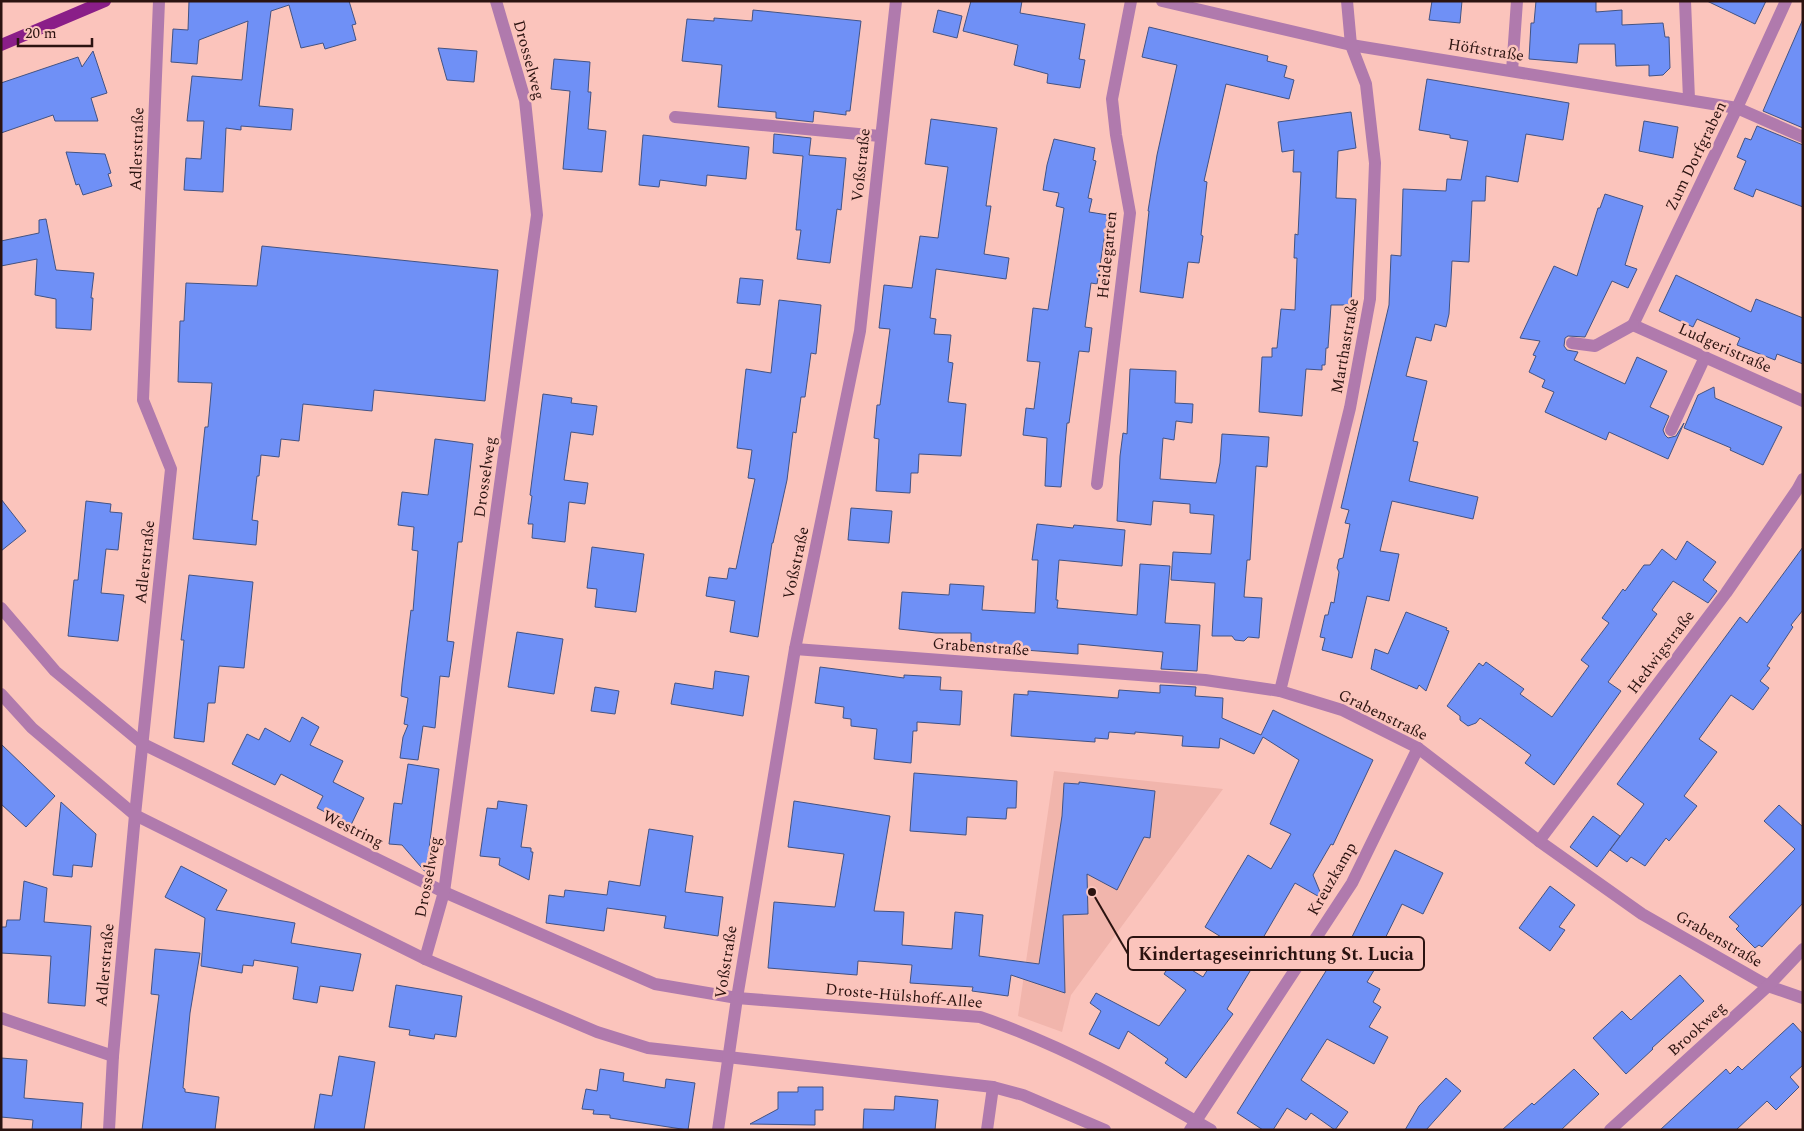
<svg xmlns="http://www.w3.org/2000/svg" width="1804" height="1131" font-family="Spectral,serif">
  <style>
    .built { fill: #f1b5ac }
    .building { fill: #6f90f6; stroke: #435383 }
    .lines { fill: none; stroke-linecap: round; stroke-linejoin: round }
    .minor { stroke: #b07aad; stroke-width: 12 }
    .major { stroke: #8a1e88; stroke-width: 12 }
    .labels { text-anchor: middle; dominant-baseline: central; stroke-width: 5; stroke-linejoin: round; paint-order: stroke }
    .street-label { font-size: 16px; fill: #2b1310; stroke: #fbc4bc }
    .leader { fill: none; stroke: #2b1310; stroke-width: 2 }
    .callout-dot { fill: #2b1310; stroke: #fbc4bc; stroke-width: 2 }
    .callout { fill: #fbc4bc; stroke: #2b1310; stroke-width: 2 }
    .callout-label { font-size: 18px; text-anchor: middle; font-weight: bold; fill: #2b1310 }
  </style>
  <rect width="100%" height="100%" fill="#fbc4bc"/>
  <polygon class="built" points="1054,771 1223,789 1071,995 1062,1032 1018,1016"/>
  <g class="building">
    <polygon points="189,1 349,1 356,24 352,25 356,40 325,49 323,43 301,48 289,5 271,11 259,106 293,109 291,130 241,126 241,130 226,128 223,192 184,190 186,158 201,159 204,121 187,121 192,76 242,80 248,21 199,40 197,64 171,62 173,29 188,30"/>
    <polygon points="971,1 1022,1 1020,13 1085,24 1079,59 1085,60 1080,88 1047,83 1048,74 1014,65 1018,45 963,31"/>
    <polygon points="1432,1 1462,1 1460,23 1429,20"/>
    <polygon points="1536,1 1596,1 1596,12 1622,10 1622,25 1663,23 1665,37 1669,37 1670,68 1663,75 1649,76 1649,65 1616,66 1615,44 1579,44 1577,63 1529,59 1531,23 1534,23"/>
    <polygon points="1707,1 1766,1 1755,24"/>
    <polygon points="753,10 861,21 850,111 846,111 846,115 814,111 813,122 776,118 776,112 718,107 722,65 682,61 687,19 714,21 714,18 752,21"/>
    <polygon points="938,10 962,16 957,38 933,32"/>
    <polygon points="1803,19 1803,128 1763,111"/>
    <polygon points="1149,27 1268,56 1267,61 1287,66 1284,77 1294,80 1289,99 1226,84 1204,181 1207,182 1201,235 1203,236 1199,263 1188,262 1183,298 1140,292 1149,211 1148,211 1157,155 1177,65 1142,57"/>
    <polygon points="438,48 477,51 474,82 447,80"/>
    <polygon points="93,51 107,93 91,98 98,121 55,121 53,115 1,133 1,83 78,57 82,67"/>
    <polygon points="554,59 590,62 588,92 591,92 588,129 606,131 602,172 563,169 570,91 551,89"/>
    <polygon points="1427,79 1569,103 1563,140 1526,134 1518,182 1486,176 1485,201 1472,201 1469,262 1452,261 1449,314 1446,327 1435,324 1431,341 1416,337 1406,376 1427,381 1413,441 1418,442 1409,481 1478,497 1473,519 1392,501 1380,551 1399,554 1389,601 1367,596 1352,658 1322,650 1325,638 1320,637 1325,615 1328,615 1331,602 1334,603 1339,572 1337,568 1339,559 1343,558 1350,524 1345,523 1349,510 1341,508 1389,305 1391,255 1401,256 1403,189 1446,191 1447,179 1461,180 1468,141 1450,138 1450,135 1419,130"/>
    <polygon points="1351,112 1356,148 1338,151 1336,198 1356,199 1351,305 1331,305 1328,348 1326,348 1325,365 1322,365 1322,370 1306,369 1302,416 1259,412 1262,357 1272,357 1272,348 1277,348 1281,309 1295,310 1297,258 1294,258 1295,234 1298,235 1301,172 1293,172 1294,150 1282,152 1278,122"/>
    <polygon points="931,119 997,128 986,206 991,206 984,254 1009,258 1006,279 936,269 930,318 936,319 934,334 951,335 948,362 953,363 948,402 966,404 961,456 919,454 918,473 911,473 910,493 876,491 879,439 874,438 877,405 880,405 890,329 879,328 884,285 912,288 920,236 938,238 948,167 925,164"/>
    <polygon points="1644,121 1678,127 1673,158 1639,151"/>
    <polygon points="1757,126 1803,145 1803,207 1756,189 1753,197 1734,189 1746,161 1737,157 1745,138 1751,140"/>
    <polygon points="774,134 811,138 809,155 846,158 841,210 837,209 830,263 797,259 801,230 796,230 803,156 773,153"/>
    <polygon points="643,135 749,147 746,179 707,175 706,186 660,180 659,187 639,185"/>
    <polygon points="1054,139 1095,148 1093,160 1096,161 1088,198 1092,199 1089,212 1108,215 1097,284 1091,283 1085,327 1092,328 1089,352 1079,351 1069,423 1067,423 1061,487 1045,486 1047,438 1023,435 1026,408 1034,409 1040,362 1027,361 1033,308 1048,310 1064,208 1056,206 1059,193 1043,190 1047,165"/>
    <polygon points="66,152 105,154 111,173 108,174 112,186 83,195 79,184 76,185"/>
    <polygon points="1605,194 1643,206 1625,265 1637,269 1628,288 1612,281 1585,337 1568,336 1565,338 1564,346 1567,350 1578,352 1574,360 1625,384 1637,357 1667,371 1650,407 1669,416 1663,430 1665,435 1668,438 1676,436 1684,423 1668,459 1609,432 1606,440 1545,412 1554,392 1542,387 1545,380 1529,372 1536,356 1533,355 1540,341 1520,338 1554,266 1577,276 1598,208 1600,208"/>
    <polygon points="46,219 56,270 94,273 91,298 93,298 91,330 56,328 56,299 35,295 37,259 1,266 1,241 39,233 39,220"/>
    <polygon points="262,246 498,270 485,401 374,390 372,411 303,404 299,441 281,439 279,457 261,455 259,476 257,476 252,520 258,521 256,545 193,539 205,427 208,427 212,383 178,382 180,321 184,321 186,283 257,286"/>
    <polygon points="1676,275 1751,312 1756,299 1803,318 1803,364 1777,354 1775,360 1737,345 1740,338 1697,319 1693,327 1659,311"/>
    <polygon points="740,278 763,280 760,305 737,303"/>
    <polygon points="779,300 821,305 816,354 811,353 805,397 801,397 796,433 793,432 787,480 773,543 772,543 758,637 730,632 735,601 706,596 709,577 727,579 729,568 736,569 755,479 748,478 752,450 737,448 746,369 771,373"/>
    <polygon points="1130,369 1176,371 1175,403 1193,404 1192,423 1176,421 1174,440 1163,438 1160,479 1216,483 1220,463 1222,434 1269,437 1267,467 1256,466 1250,560 1247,560 1244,597 1262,598 1259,638 1248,637 1244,641 1235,640 1232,636 1212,636 1215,583 1171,580 1173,552 1211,554 1214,515 1190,513 1190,504 1153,501 1151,525 1117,521 1120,456 1123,433 1127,434"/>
    <polygon points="1714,387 1715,398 1782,427 1763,465 1730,450 1731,448 1684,428 1698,395"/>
    <polygon points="543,394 572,398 571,403 597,406 593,435 571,432 564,480 588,483 585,504 569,502 565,542 532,538 533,524 528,524 532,496 530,495"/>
    <polygon points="435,439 473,444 462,542 458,542 447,641 454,642 449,677 440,676 435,728 423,726 418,760 400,758 403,737 408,725 404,724 408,698 401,696 402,684 411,610 413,611 418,551 412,550 414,527 398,525 402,492 428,495"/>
    <polygon points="1,499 26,531 1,551"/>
    <polygon points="86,501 111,504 110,512 122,513 118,550 106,549 101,593 124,595 118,641 68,636 74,580 78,580"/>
    <polygon points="851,508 892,511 889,543 848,540"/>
    <polygon points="1037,524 1073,528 1074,525 1125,530 1122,566 1059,560 1056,600 1058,600 1057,608 1137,615 1140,564 1170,566 1165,623 1200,625 1197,671 1161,669 1163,652 1078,644 1078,654 971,646 971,633 936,633 899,629 902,592 949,595 950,584 984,586 982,610 1035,613 1038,560 1032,560"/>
    <polygon points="1687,541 1716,562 1703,580 1717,591 1708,603 1673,581 1652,610 1657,614 1608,682 1621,691 1554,785 1525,763 1531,755 1480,718 1476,723 1468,726 1460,720 1460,716 1447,706 1479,663 1483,666 1486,662 1524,689 1520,694 1552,717 1589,666 1581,660 1609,623 1602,618 1623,589 1625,591 1644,565 1650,565 1662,549 1676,560"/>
    <polygon points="592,547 644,554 636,612 595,607 597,589 587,588"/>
    <polygon points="1803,547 1803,610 1791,625 1793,627 1767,666 1770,668 1760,681 1769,688 1753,710 1731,695 1699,739 1717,752 1684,796 1697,806 1669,841 1666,838 1645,866 1631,857 1627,862 1610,850 1644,804 1617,784 1740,617 1747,623"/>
    <polygon points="189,575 253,582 244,668 219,666 215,703 208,703 204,742 174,738 184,640 181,640"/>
    <polygon points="1406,612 1447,628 1446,630 1449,631 1426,691 1419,685 1417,689 1371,669 1375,649 1388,654"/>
    <polygon points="517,632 563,639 554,694 508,687"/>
    <polygon points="820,667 904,678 904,675 941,677 940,690 962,691 960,725 917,722 917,731 913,731 911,763 874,759 877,729 851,726 851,719 843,718 844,707 815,703"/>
    <polygon points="715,671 749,676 743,716 671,704 675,683 713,689"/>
    <polygon points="1160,685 1196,687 1195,696 1223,698 1222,718 1261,735 1273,710 1373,760 1333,845 1331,844 1313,875 1323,899 1295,883 1253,955 1258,958 1227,1009 1233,1014 1186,1078 1165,1063 1168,1059 1128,1031 1119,1049 1089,1034 1101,1011 1090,1003 1096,993 1159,1026 1186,990 1164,974 1174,959 1203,977 1226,940 1205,927 1248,855 1271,869 1291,834 1270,824 1299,760 1263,737 1254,754 1220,738 1219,748 1182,746 1183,736 1135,732 1135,734 1109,732 1108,739 1095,738 1095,742 1011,736 1014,694 1028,695 1028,691 1118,698 1119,690 1160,693"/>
    <polygon points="595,687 619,691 615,714 591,711"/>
    <polygon points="302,717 319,727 310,745 343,761 333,782 364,798 351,825 317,808 323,796 281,774 275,785 232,764 247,734 259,740 265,728 290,742"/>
    <polygon points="1,744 55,796 26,827 1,804"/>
    <polygon points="408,764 439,769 429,849 435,850 432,877 427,874 402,845 389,844 394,803 402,804"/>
    <polygon points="914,773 1017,781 1016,808 1007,808 1006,819 967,817 966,835 910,831"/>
    <polygon points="1079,782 1155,791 1150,838 1144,837 1117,890 1087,874 1088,914 1063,915 1065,993 1011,975 1008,996 972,991 973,987 910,983 912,965 858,961 857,975 768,968 774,902 835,907 844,854 788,847 794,801 890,816 874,911 904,912 902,945 952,949 955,912 983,915 979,956 1039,964 1062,816 1064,783 1079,784"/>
    <polygon points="498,801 527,805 521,847 531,848 531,852 533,852 529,880 499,865 500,858 480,856 487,808 497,809"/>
    <polygon points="61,802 96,834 92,867 73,865 72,877 53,875"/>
    <polygon points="1779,805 1803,827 1803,903 1762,947 1759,945 1755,948 1736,929 1739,926 1729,917 1795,849 1764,821"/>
    <polygon points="1593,816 1620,836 1597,867 1570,847"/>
    <polygon points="649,829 693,836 685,892 723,897 718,936 664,928 666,916 607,908 604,931 546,923 549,895 564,897 565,890 607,895 609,881 640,886"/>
    <polygon points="1395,850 1443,873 1423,914 1402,904 1372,965 1376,967 1367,982 1380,989 1373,1002 1381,1007 1369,1027 1388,1037 1374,1064 1327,1039 1301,1080 1348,1112 1335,1130 1311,1113 1306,1120 1287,1108 1273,1130 1263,1130 1237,1113 1341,947 1346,949"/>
    <polygon points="181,866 227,890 216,910 295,923 291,943 361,954 353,991 320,986 317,1003 293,999 298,967 254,960 253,966 243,965 242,973 201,966 205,918 165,897"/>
    <polygon points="24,881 47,888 44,922 91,926 85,1006 48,1003 51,956 1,953 1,927 6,927 7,920 20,920"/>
    <polygon points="1550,886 1575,905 1559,927 1565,930 1550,951 1519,928"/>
    <polygon points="155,949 200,953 190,1013 183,1088 185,1089 185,1092 219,1097 215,1130 142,1130 159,995 151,994"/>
    <polygon points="1680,975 1704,1001 1652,1048 1653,1049 1626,1074 1593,1038 1622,1011 1631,1020"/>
    <polygon points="396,985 462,996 456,1037 435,1034 434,1039 409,1035 410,1030 389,1027"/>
    <polygon points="1793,1023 1803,1034 1803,1065 1790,1077 1799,1087 1776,1110 1767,1101 1736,1130 1660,1130 1726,1069 1730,1074 1738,1066 1742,1070"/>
    <polygon points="339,1056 375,1062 364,1130 314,1130 320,1094 332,1096"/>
    <polygon points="1,1058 27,1060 24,1098 83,1103 81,1130 32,1130 33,1120 1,1117"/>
    <polygon points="600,1069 624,1073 623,1081 665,1088 666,1079 695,1083 688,1130 610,1118 610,1115 593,1114 594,1110 582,1109 586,1089 597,1091"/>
    <polygon points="1574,1069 1599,1094 1561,1130 1502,1130 1532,1103 1534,1105"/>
    <polygon points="1446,1078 1461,1091 1426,1130 1405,1130 1419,1106"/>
    <polygon points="798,1087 823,1087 823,1110 815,1110 815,1125 750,1124 778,1109 778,1092 798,1092"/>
    <polygon points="895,1096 938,1100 935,1130 863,1130 864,1109 894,1110"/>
  </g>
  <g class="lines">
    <g class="minor">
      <polyline points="1162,1 1351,45 1737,108 1803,137"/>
      <polyline points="1685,1 1689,99"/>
      <polyline points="1512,71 1517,1"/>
      <polyline points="675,117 880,136"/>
      <polyline points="1633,325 1737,108 1786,1"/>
      <polyline points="1633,325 1803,401"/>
      <polyline points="1572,343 1595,346 1633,325"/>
      <polyline points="1671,430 1705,357"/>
      <polyline points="1097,484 1130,213 1116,135 1112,99 1131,1"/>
      <path d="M1,608L55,671L143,744L444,892L655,984L737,998L980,1017C1062,1045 1137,1087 1211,1130"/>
      <polyline points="795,649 1205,680 1280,691 1342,710 1418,748 1539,841 1642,914 1768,986 1803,998"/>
      <polyline points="1280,691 1350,408 1370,299 1375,163 1366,84 1351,45 1347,1"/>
      <polyline points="1,694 32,728 135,815 425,959 597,1032 648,1048 993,1087 1023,1095 1105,1130"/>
      <polyline points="1539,841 1726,593 1797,490 1803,479"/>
      <polyline points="425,959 444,892 537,215 525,100 496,1"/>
      <polyline points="1,1018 113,1056"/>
      <polyline points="109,1130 113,1056 135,815 171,469 143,400 159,1"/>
      <polyline points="718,1130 737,998 795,649 860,331 896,1"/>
      <polyline points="987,1130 993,1087"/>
      <polyline points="1190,1130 1352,883 1418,748"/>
      <polyline points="1610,1130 1768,986 1803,949"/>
    </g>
    <polyline class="major" points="1,45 105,1"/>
  </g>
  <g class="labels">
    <g class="street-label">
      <text transform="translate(1486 50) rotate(9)">Höftstraße</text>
      <text transform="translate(529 60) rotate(75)">Drosselweg</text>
      <text transform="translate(137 149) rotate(-88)">Adlerstraße</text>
      <text transform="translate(1696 156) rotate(-64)">Zum Dorfgraben</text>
      <text transform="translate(861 165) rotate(-84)">Voßstraße</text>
      <text transform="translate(1107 255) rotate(-84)">Heidegarten</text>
      <text transform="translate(1345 346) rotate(-80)">Marthastraße</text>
      <text transform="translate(1725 348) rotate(24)">Ludgeristraße</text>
      <text transform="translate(485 477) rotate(-82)">Drosselweg</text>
      <text transform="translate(145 562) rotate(-84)">Adlerstraße</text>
      <text transform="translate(796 563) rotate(-78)">Voßstraße</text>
      <text transform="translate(981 647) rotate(4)">Grabenstraße</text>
      <text transform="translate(1661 652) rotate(-53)">Hedwigstraße</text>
      <text transform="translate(1383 715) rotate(26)">Grabenstraße</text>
      <text transform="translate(353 829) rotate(26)">Westring</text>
      <text transform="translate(428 877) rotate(-79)">Drosselweg</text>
      <text transform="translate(1332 879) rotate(-60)">Kreuzkamp</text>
      <text transform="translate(1719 939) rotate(30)">Grabenstraße</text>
      <text transform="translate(726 962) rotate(-81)">Voßstraße</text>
      <text transform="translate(105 965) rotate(-85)">Adlerstraße</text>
      <text transform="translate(904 996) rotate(5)">Droste-Hülshoff-Allee</text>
      <text transform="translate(1697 1029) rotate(-42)">Brookweg</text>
    </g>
  </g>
  <path class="leader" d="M1092 892L1128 954"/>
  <circle class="callout-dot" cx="1092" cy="892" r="5"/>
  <rect class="callout" x="1128" y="937" width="296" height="33" rx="5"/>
  <g class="callout-label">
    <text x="1276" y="960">Kindertageseinrichtung St. Lucia</text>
  </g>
  <rect width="1804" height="1131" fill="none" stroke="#2b1310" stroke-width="5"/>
  <path d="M18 38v8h74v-8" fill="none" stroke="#2b1310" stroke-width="2.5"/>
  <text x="25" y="38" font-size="15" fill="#2b1310" stroke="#fbc4bc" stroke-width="4" paint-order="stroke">20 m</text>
</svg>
